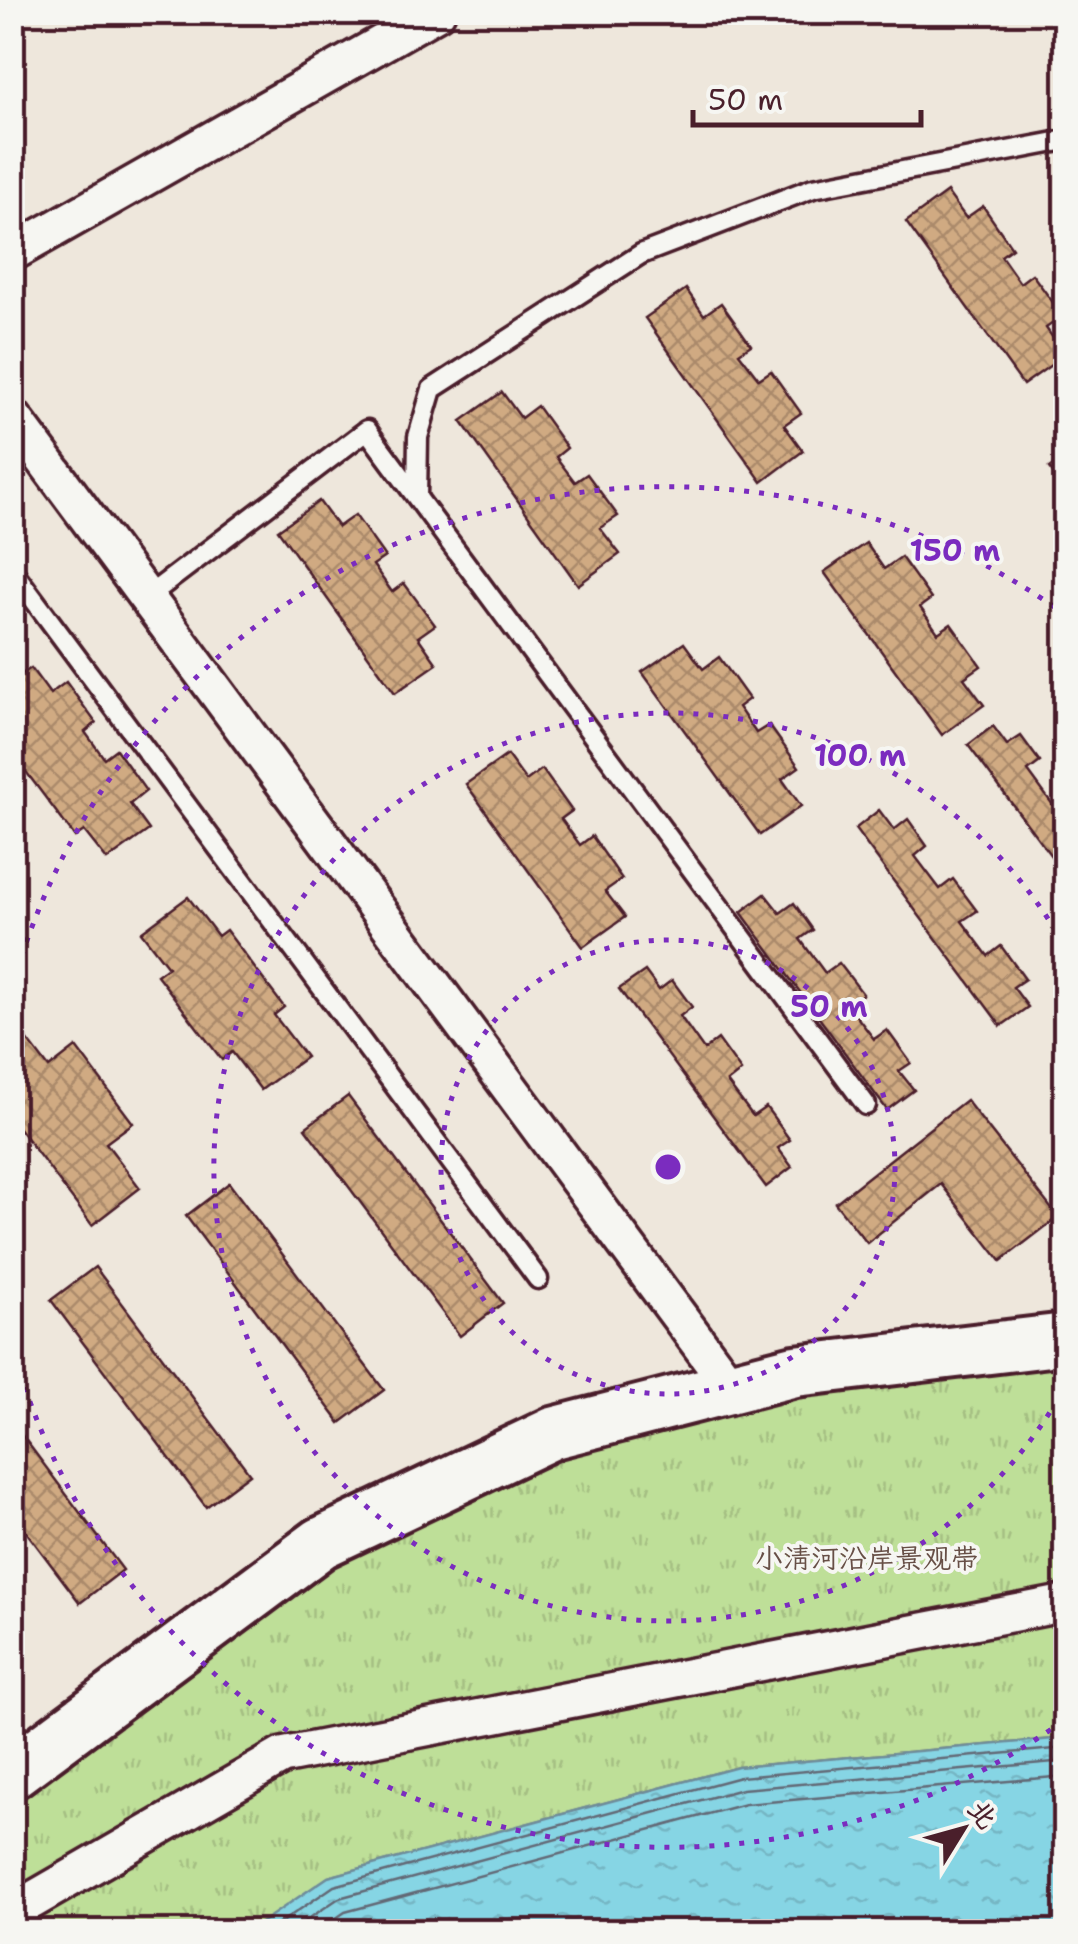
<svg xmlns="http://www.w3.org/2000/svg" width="1078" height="1944" font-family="'Shantell Sans','LXGW WenKai TC',sans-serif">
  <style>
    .grass { fill: url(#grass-tufts); stroke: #847f62; stroke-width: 2.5 }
    .water { fill: url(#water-ripples); stroke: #6e8c9a; stroke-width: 2.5 }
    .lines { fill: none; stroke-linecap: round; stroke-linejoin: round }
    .shore { stroke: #626875; stroke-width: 2.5 }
    .building { fill: url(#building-cross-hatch); stroke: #4a1f2b; stroke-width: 2.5 }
    .lane-casing { stroke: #4a1f2b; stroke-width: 25 }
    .street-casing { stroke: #4a1f2b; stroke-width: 42 }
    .secondary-casing { stroke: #4a1f2b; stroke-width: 58 }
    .lane { stroke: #f6f6f2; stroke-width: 18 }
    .street { stroke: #f6f6f2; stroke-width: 35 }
    .secondary { stroke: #f6f6f2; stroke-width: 50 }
    .ring { fill: none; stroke: #7b2cbf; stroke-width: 5; stroke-dasharray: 5 10 }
    .labels { text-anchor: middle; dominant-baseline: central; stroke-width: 8; stroke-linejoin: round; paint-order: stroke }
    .park-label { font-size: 28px; fill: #674f46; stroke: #f6f6f2 }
    .centre { fill: #7b2cbf; stroke: #f6f6f2; stroke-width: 5 }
    .ring-label { font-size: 30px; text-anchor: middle; font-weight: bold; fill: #7b2cbf; stroke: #f6f6f2; stroke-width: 8; stroke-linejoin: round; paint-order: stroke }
  </style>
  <defs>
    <pattern id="grass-tufts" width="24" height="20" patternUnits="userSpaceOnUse" patternTransform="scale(2.5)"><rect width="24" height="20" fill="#bedf98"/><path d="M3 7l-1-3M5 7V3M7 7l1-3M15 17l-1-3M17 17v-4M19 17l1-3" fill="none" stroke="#a5bf83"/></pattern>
    <pattern id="water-ripples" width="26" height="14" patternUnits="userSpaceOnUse" patternTransform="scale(2.5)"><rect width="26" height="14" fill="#86d5e4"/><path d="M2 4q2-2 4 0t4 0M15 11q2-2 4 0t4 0" fill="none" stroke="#75b6c4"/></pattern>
    <pattern id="building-cross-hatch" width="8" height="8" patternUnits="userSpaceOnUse" patternTransform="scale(2.5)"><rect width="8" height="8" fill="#d0aa82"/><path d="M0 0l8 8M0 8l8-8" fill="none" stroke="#ab8a6b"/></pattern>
  </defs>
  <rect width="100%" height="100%" fill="#eee7dc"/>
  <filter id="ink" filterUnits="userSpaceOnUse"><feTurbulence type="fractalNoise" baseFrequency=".01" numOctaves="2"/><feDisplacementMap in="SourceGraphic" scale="20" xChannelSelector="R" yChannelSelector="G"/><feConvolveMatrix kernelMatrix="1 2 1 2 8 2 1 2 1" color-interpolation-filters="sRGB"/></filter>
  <g filter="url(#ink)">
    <polygon class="grass" points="1065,1326 1065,1738 738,1767 329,1877 249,1932 13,1931 12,1754 314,1532 552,1453"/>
    <polygon class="water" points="1065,1738 1065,1931 249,1931 328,1877 738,1767"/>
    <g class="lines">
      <g class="shore">
        <polyline points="267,1932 334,1886 740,1777 1066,1748"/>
        <polyline points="289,1932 339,1898 742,1789 1066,1761"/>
        <polyline points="316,1932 345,1912 745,1804 1066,1776"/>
      </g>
    </g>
    <g class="building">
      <polygon points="947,192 966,218 983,206 1012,248 1001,256 1020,283 1032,274 1063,316 1046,328 1065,355 1023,385 906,222"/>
      <polygon points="686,289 704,315 721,303 751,345 739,353 759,379 771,371 801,413 784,425 803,451 762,482 645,318"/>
      <polygon points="502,392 521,418 537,406 567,448 556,457 575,482 587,474 618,516 600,528 620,554 578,585 461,421"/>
      <polygon points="1066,456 1066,490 1049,468"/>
      <polygon points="319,501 338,527 355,515 385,557 373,565 392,592 404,583 435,625 418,637 437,664 395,693 278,530"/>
      <polygon points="866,543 884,569 901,557 931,599 920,607 938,633 951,624 981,666 964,678 984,705 942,735 824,572"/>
      <polygon points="684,643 703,669 719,657 749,699 738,707 756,733 769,725 799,767 782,779 801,806 760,835 642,672"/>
      <polygon points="31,668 50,694 66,682 96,723 85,732 104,758 116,749 146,791 130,804 149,830 107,860 84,831 75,837 12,753 12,681"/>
      <polygon points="993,726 1007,745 1021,736 1040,762 1028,771 1053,805 1066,795 1066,876 968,745"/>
      <polygon points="507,755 526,781 542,769 572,811 561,819 580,845 592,836 622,879 605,891 625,917 583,947 466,784"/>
      <polygon points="879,810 894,830 908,819 927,846 915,856 940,889 953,879 977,911 962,921 988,956 1001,946 1025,979 1013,987 1028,1007 1001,1026 855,829"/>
      <polygon points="765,894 780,913 794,903 813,930 800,939 825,973 839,963 863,994 848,1005 874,1039 887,1030 911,1063 899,1071 914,1090 887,1110 741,912"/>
      <polygon points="188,897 218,936 226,930 284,1007 274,1015 306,1057 261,1090 232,1052 222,1060 157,975 168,967 141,932"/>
      <polygon points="645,971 659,990 672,980 692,1007 680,1016 704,1050 718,1039 741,1071 727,1082 753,1116 766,1107 790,1140 778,1148 792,1167 766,1187 619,989"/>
      <polygon points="17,1026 49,1068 76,1047 133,1123 106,1143 140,1188 92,1225 12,1119 12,1029"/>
      <polygon points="348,1096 503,1303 460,1336 305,1128"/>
      <polygon points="966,1100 1058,1217 1001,1261 941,1184 867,1243 835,1203"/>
      <polygon points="229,1183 384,1390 340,1423 186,1216"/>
      <polygon points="95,1267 250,1474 206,1507 51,1300"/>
      <polygon points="12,1422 123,1570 80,1603 12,1513"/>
    </g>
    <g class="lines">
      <defs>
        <g id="lane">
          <polyline points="417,497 418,437 432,389 641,254 813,188 1066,140"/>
          <polyline points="12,570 538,1279"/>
          <polyline points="147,597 367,430 866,1105"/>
        </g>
        <g id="street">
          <polyline points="12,253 437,12"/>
          <polyline points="12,416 732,1388"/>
          <polyline points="12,1912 282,1756 1066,1603"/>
        </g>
        <polyline id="secondary" points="12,1773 321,1543 553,1433 795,1371 1066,1339"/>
      </defs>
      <use href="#lane" class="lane-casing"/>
      <use href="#street" class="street-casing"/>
      <use href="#secondary" class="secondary-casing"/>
      <use href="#lane" class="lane"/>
      <use href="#street" class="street"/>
      <use href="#secondary" class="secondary"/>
    </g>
  </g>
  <g class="ring">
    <circle cx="668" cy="1167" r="227"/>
    <path d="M1065 1387A454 454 0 1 1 1065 947"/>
    <path d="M1063 1721A680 680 0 0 1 13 1349M13 985A680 680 0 0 1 1063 613"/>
  </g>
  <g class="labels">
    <g class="park-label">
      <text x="867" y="1558">小清河沿岸景观带</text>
    </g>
  </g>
  <circle cx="668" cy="1167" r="15" class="centre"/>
  <g class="ring-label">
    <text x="955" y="561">150 m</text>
    <text x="860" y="766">100 m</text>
    <text x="829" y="1017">50 m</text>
  </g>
  <rect width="1078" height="1944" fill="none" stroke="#f6f6f2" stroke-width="50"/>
  <rect x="25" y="25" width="1028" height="1894" fill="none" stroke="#4a1f2b" stroke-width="4" filter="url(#ink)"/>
  <g transform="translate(963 1829) rotate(53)" stroke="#f6f6f2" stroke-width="8" paint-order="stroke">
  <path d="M0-8L18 38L0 25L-18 38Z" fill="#4a1f2b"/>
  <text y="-15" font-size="28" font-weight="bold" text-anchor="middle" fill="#4a1f2b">北</text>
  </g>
  <path d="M693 110v15h228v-15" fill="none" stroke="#4a1f2b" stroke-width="5"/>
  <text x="708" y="110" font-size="30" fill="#4a1f2b" stroke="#f6f6f2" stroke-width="8" paint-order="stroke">50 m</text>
</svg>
